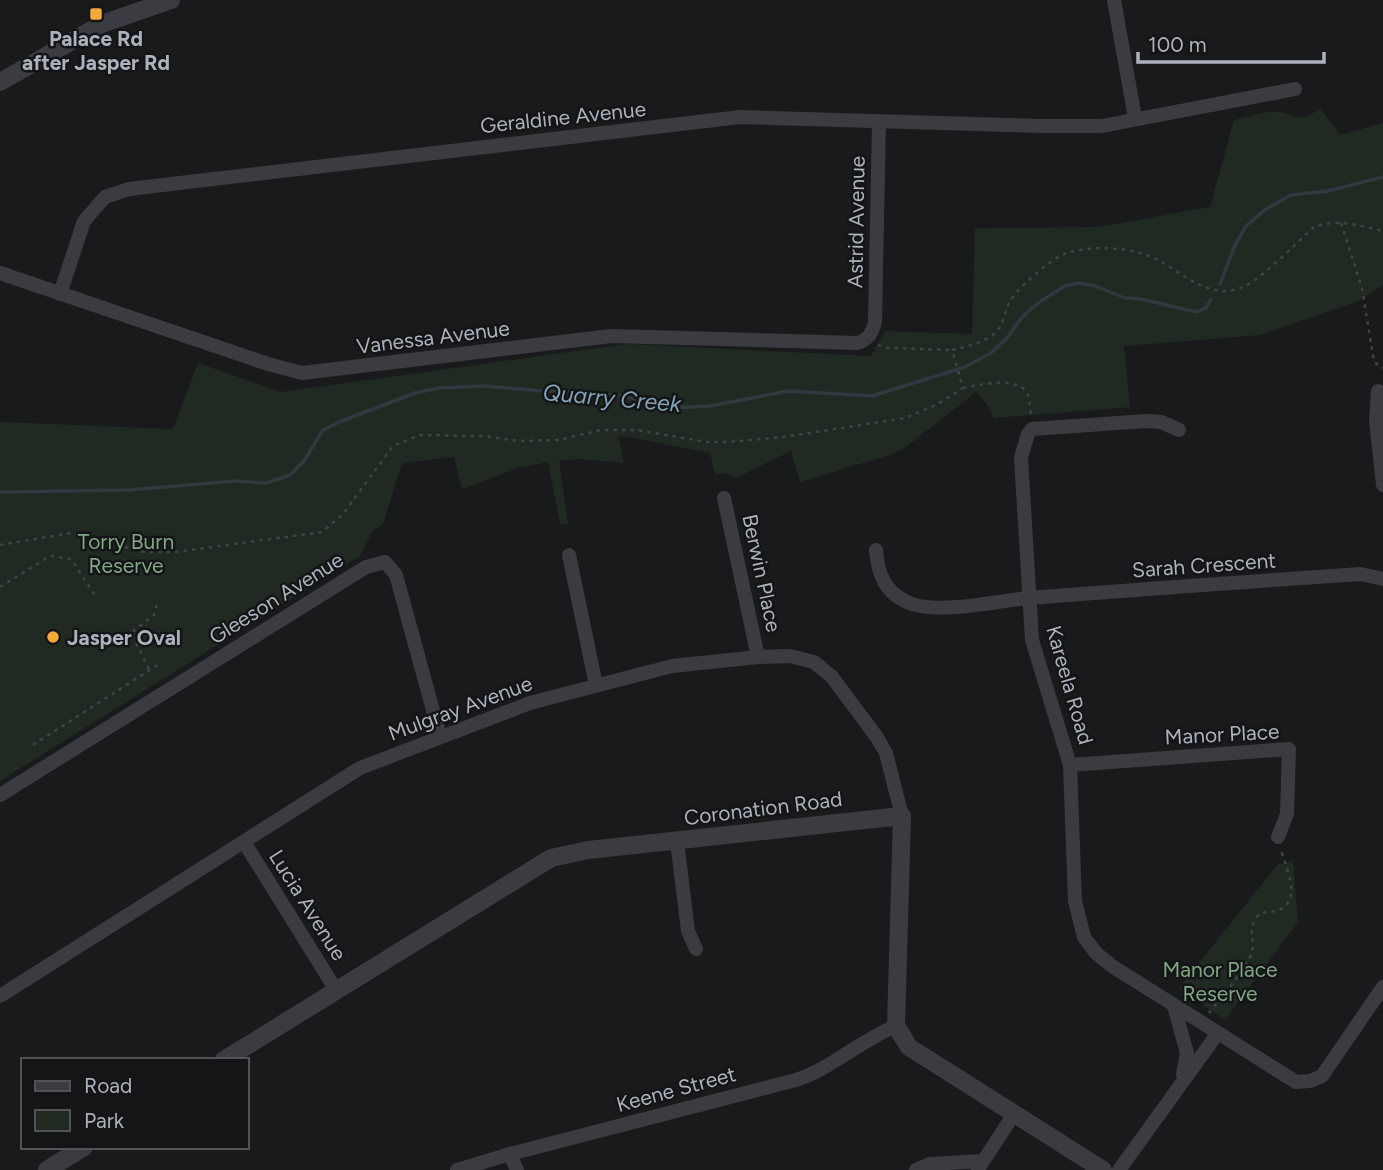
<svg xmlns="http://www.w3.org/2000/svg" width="1383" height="1170" font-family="Figtree,sans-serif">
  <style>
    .green { fill: #212a22 }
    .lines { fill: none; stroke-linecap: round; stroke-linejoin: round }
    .stream { stroke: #2f3940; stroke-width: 3.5 }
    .path { stroke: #404348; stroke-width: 2.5; stroke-dasharray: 3.5 5; stroke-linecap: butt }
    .minor { stroke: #3a3c41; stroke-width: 14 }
    .tertiary { stroke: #3a3c41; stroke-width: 18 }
    .poi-dot { fill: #f2ab3b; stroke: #141517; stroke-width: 2.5 }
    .labels { text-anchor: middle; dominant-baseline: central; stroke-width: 5; stroke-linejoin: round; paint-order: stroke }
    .poi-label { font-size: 21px; font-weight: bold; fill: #acb1bb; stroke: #141517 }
    .street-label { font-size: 21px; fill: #acb1bb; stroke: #141517 }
    .park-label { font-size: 21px; fill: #83a684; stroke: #141517 }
    .water-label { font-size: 23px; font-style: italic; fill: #84a1b6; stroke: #141517 }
  </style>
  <rect width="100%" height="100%" fill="#191a1c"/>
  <g class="green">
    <path d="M1320,108L1340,135L1383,123V285L1359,301L1260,335L1124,346L1130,407L994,418L987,404L976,392L906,447L890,455L800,482L791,451L736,478L726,473L715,474L710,453L618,435L624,463L577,459L559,461L568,524H560L548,462L521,467L462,489L454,457L402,463L383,524L373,530L360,556L0,781V422L173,429L198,363L281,392L626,344L871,356L885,331L972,334L975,228L1098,227L1210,207L1234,120C1247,117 1265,110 1279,112C1299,115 1299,125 1320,108Z"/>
    <polygon points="1293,859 1298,922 1225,1020 1179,988 1278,864 1286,863"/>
  </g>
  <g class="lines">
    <g class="stream">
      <polyline points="1220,284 1235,245 1246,226 1266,209 1291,195 1328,191 1383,177"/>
      <polyline points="0,492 129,490 235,481 266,483 290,475 304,461 322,431 339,422 415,393 439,388 485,386 543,391 583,392 623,396 671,408 710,406 788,391 872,396 965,367 991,353 1007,338 1022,317 1041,301 1065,286 1079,283 1095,286 1125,298 1141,299 1196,312 1206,308 1211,299"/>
    </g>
    <g class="path">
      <polyline points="1341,223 1362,288 1374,362 1383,368"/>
      <polyline points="878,345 886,348 952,350"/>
      <path d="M963,388C978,385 1018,376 1027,393C1030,399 1030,409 1031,416"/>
      <path d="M0,545L71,533L144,552H176L322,532L343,514L393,446L420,435L484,436L519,441L558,440L601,430H637L707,442H728L784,437L905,418L936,405L963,388L952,350C968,346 984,343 996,332C1004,324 1004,313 1009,303C1016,289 1050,260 1064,254C1091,244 1133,247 1158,260C1186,275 1211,302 1245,286C1264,277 1297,242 1314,227C1337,218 1360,226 1383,231"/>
      <polyline points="0,587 50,556 71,559 96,597"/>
      <polyline points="149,669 131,633 154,615 157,604"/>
      <polyline points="33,745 159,664"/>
      <path d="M1209,1013C1219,1000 1248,967 1252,952C1255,936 1246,931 1259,914C1266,911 1274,913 1281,909C1302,898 1285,866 1281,850"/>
    </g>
    <g class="minor">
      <polyline points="1114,0 1135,118"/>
      <path d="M0,273L268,364L302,373L611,336L858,343C869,339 872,333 875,322L879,122"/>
      <polyline points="60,294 84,221 105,197 129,189 740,117 1042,126 1102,126 1295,89"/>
      <polyline points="1378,391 1376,421 1383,485"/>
      <polyline points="1179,430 1161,422 1146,421 1032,429 1028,434 1021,457 1032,640 1070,765 1075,901 1084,937 1096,953 1112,966 1296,1082 1310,1081 1322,1076 1383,987"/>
      <polyline points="724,498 758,657"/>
      <path d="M876,550C878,575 885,594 912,604C941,614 997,601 1028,598C1139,589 1249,582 1360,574L1383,579"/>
      <polyline points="569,555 596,685"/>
      <polyline points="1070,765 1289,749 1287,814 1278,837"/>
      <polyline points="0,795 366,567 385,562 396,575 440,736"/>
      <polyline points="677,841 688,931 696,949"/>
      <polyline points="244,842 336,990"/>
      <polyline points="0,996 360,768 530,703 672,666 758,657 790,656 814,662 832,677 876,736 886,753 902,816"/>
      <polyline points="1174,1006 1187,1053 1183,1074"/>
      <polyline points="510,1154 517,1170"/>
      <polyline points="978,1169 1014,1114"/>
      <path d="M457,1170L510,1154L796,1080C832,1068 861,1040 896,1026"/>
      <polyline points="916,1170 930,1164 983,1161"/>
      <polyline points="1119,1170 1218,1033"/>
    </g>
    <g class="tertiary">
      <polyline points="0,82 102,24 171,0"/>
      <polyline points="224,1060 551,858 588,850 902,816 896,1026 909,1047 1103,1170"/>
      <polyline points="47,1170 84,1147"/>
    </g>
  </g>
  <g class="poi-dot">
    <rect x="89" y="7" width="14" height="14" rx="3.5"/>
    <circle cx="53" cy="637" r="7"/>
  </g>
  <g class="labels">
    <g class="poi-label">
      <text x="96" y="38">Palace Rd<tspan x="96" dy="24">after Jasper Rd</tspan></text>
      <text x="67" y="637" text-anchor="start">Jasper Oval</text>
    </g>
    <g class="street-label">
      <text transform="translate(563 117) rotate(-6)">Geraldine Avenue</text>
      <text transform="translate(856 222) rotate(-89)">Astrid Avenue</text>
      <text transform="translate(433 337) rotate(-7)">Vanessa Avenue</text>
      <text transform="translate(1204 565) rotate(-4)">Sarah Crescent</text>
      <text transform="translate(762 573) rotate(78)">Berwin Place</text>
      <text transform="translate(276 598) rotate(-32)">Gleeson Avenue</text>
      <text transform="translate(1070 685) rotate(74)">Kareela Road</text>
      <text transform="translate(460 708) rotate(-20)">Mulgray Avenue</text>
      <text transform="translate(1222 734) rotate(-3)">Manor Place</text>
      <text transform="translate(763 808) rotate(-7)">Coronation Road</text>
      <text transform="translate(308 905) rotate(58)">Lucia Avenue</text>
      <text transform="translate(676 1089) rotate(-15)">Keene Street</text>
    </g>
    <g class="park-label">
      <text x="126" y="541">Torry Burn<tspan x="126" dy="24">Reserve</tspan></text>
      <text x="1220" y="969">Manor Place<tspan x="1220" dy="24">Reserve</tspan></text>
    </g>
    <g class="water-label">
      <text transform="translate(612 398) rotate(5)">Quarry Creek</text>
    </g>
  </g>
  <rect x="21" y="1058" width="228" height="91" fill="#141517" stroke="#515359" stroke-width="2"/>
  <rect x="35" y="1081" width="35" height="10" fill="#3a3c41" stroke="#515359" stroke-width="2"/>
  <text x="84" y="1093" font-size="21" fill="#acb1bb">Road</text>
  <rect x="35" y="1110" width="35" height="21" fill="#212a22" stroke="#515359" stroke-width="2"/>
  <text x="84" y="1128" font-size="21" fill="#acb1bb">Park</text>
  <path d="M1138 52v10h186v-10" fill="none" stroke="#acb1bb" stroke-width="3.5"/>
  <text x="1148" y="52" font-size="21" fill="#acb1bb" stroke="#141517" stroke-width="5" paint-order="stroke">100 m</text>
</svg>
